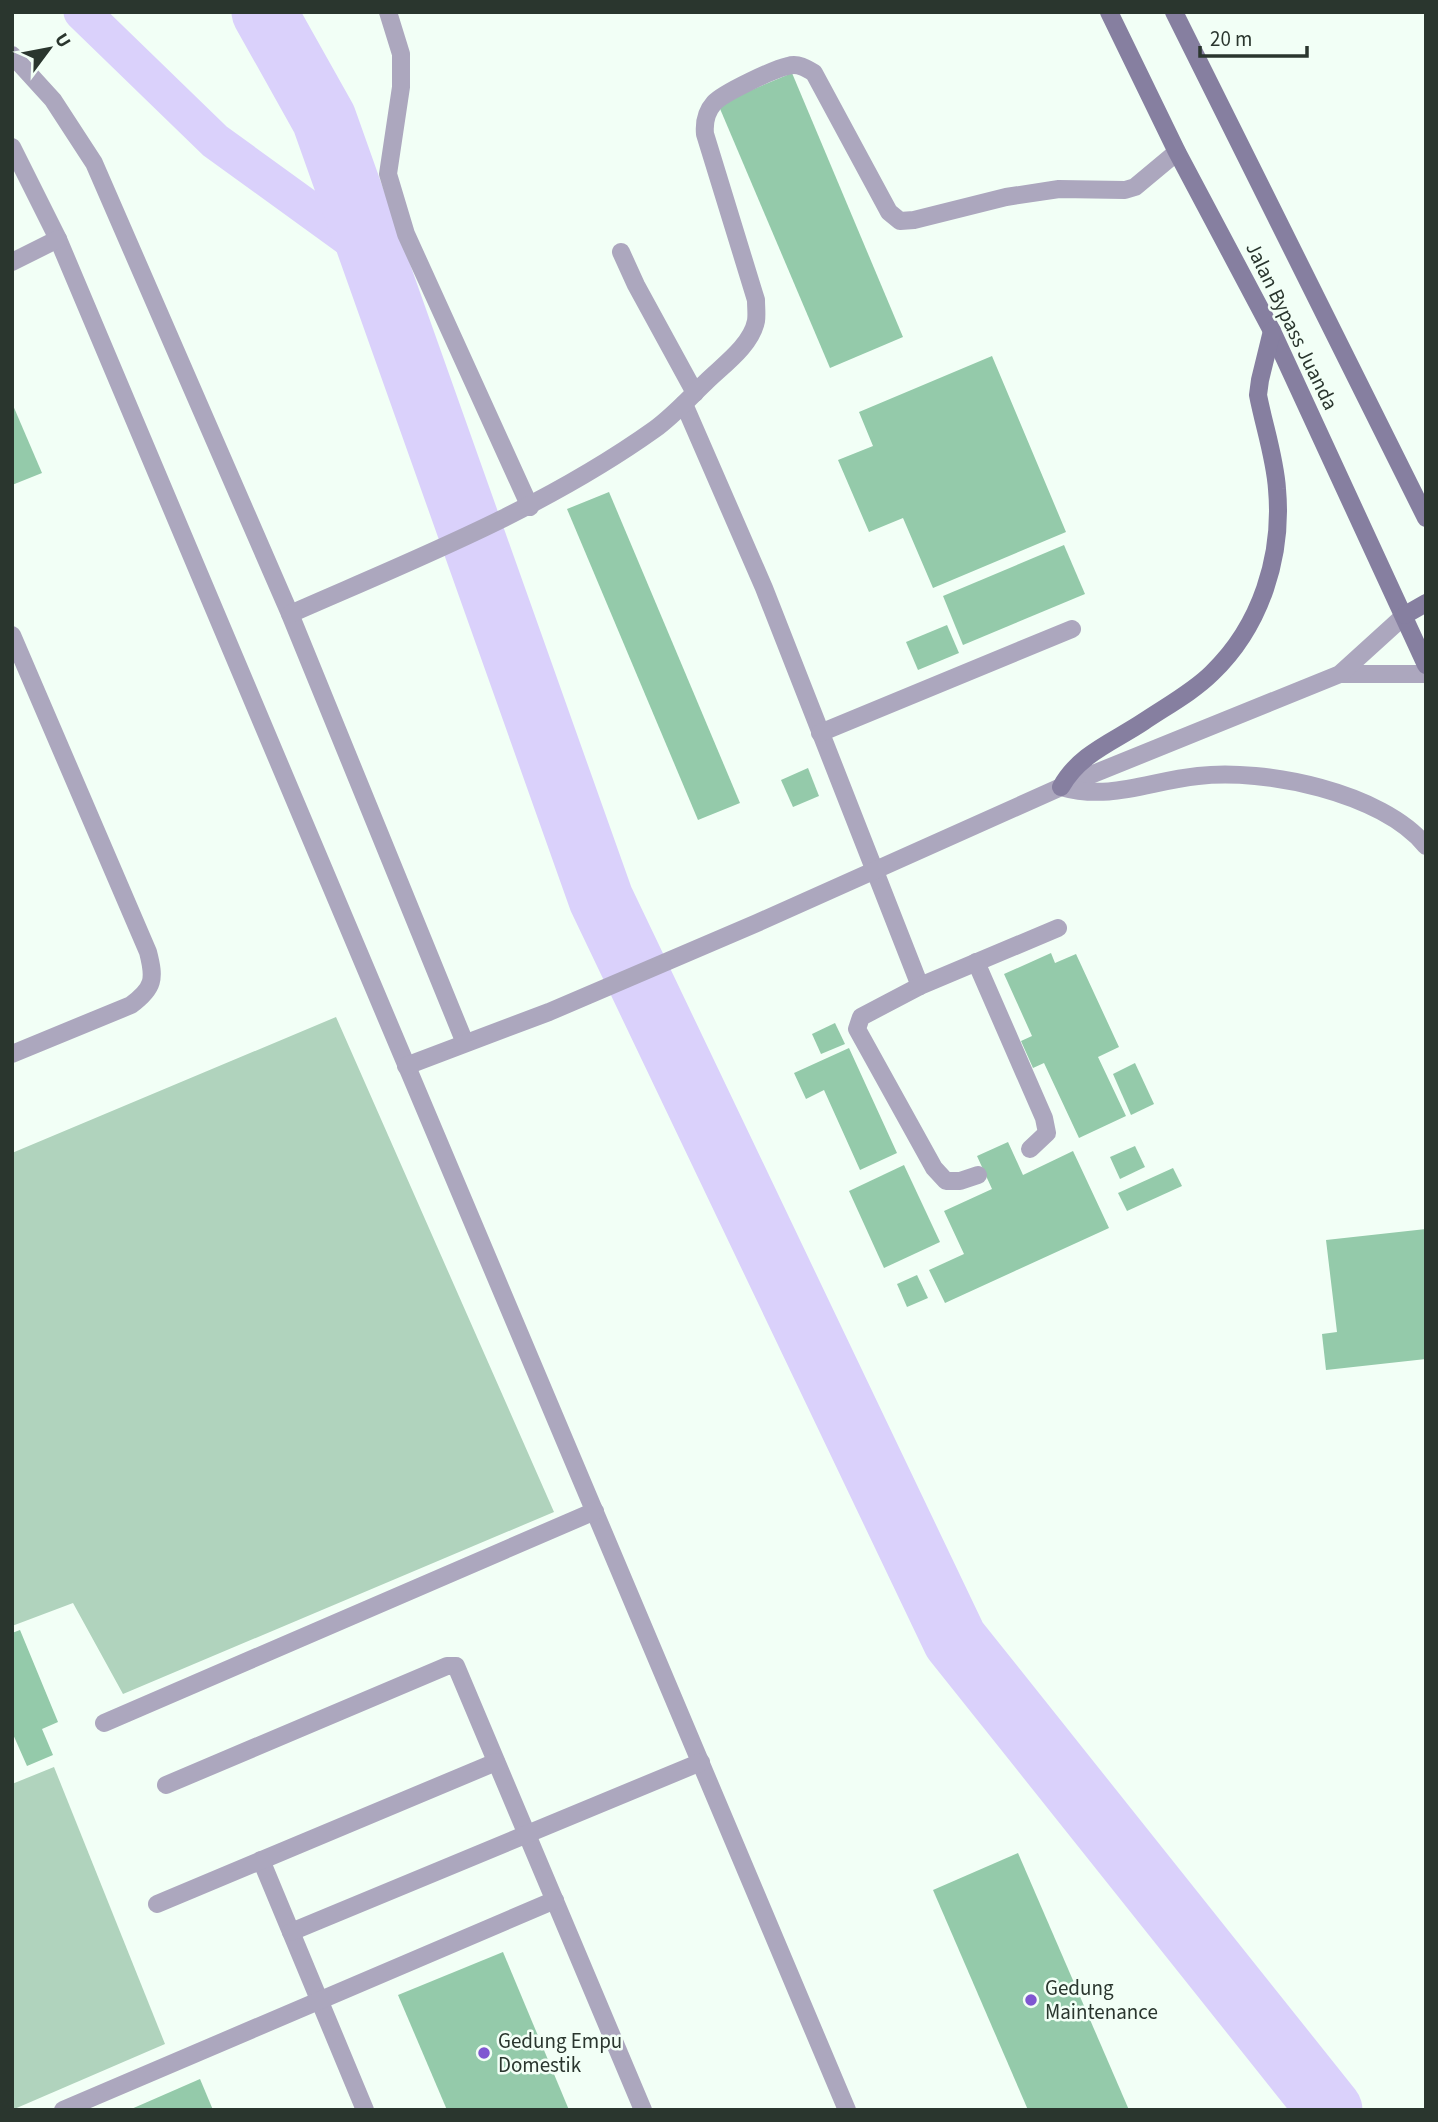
<svg xmlns="http://www.w3.org/2000/svg" width="1438" height="2122" font-family="'Source Sans 3',sans-serif">
  <style>
    .green { fill: #b0d3bd }
    .lines { fill: none; stroke-linecap: round; stroke-linejoin: round }
    .canal { stroke: #dad1fb; stroke-width: 37 }
    .river { stroke: #dad1fb; stroke-width: 65 }
    .building { fill: #94caaa }
    .service { stroke: #aca7be; stroke-width: 18 }
    .tertiary { stroke: #aca7be; stroke-width: 18 }
    .secondary { stroke: #867fa0; stroke-width: 18 }
    .poi-dot { fill: #7f57d1; stroke: #f2fff6; stroke-width: 2.5 }
    .labels { text-anchor: middle; dominant-baseline: central; stroke-width: 5; stroke-linejoin: round; paint-order: stroke }
    .street-label { font-size: 21px; fill: #2a362e; stroke: #f2fff6 }
    .poi-label { font-size: 21px; fill: #2a362e; stroke: #f2fff6; text-anchor: start }
  </style>
  <rect width="100%" height="100%" fill="#f2fff6"/>
  <g class="green">
    <polygon points="336,1017 554,1512 123,1694 73,1603 12,1626 12,1153"/>
    <polygon points="54,1767 165,2044 12,2110 12,1784"/>
  </g>
  <g class="lines">
    <polyline class="canal" points="82,12 215,141 371,254"/>
    <polyline class="river" points="264,12 324,119 601,899 955,1640 1330,2110"/>
  </g>
  <g class="building">
    <polygon points="792,73 903,337 830,368 718,104"/>
    <polygon points="992,356 1066,532 933,588 903,518 869,532 838,460 873,446 859,412"/>
    <polygon points="12,403 42,473 12,485"/>
    <polygon points="609,492 740,803 698,820 567,509"/>
    <polygon points="1064,545 1085,594 963,645 943,596"/>
    <polygon points="947,625 959,653 918,670 906,642"/>
    <polygon points="808,768 819,796 793,807 781,780"/>
    <polygon points="1051,953 1055,963 1076,954 1119,1047 1098,1057 1126,1116 1079,1138 1044,1063 1033,1068 1021,1041 1032,1036 1004,974"/>
    <polygon points="835,1023 845,1044 821,1054 812,1034"/>
    <polygon points="849,1048 897,1153 860,1170 824,1090 806,1099 794,1073"/>
    <polygon points="1135,1063 1154,1104 1131,1115 1113,1074"/>
    <polygon points="1008,1142 1023,1175 1073,1151 1109,1228 945,1303 929,1270 964,1254 944,1211 992,1189 977,1156"/>
    <polygon points="1135,1146 1145,1167 1120,1179 1110,1157"/>
    <polygon points="904,1165 940,1242 884,1268 849,1191"/>
    <polygon points="1173,1168 1182,1186 1127,1211 1118,1193"/>
    <polygon points="1426,1229 1426,1359 1326,1370 1322,1334 1337,1332 1326,1240"/>
    <polygon points="917,1275 928,1298 907,1307 897,1284"/>
    <polygon points="20,1630 58,1722 42,1729 53,1755 27,1766 12,1732 12,1633"/>
    <polygon points="1018,1853 1129,2110 1028,2110 933,1890"/>
    <polygon points="503,1952 569,2110 447,2110 398,1995"/>
    <polygon points="200,2079 213,2110 129,2110"/>
  </g>
  <g class="lines">
    <g class="service">
      <polyline points="388,12 401,54 401,87 388,174 406,234 530,507"/>
      <polyline points="12,55 53,100 94,163 290,614 465,1043"/>
      <polyline points="12,147 58,239 847,2110"/>
      <polyline points="621,252 636,285 695,393"/>
      <polyline points="12,262 58,239"/>
      <polyline points="684,404 764,588 920,986"/>
      <path d="M290,614C415,559 543,509 655,429C674,415 689,398 706,382C722,366 751,346 756,321C757,315 756,307 756,300L705,134C704,123 706,112 714,103C723,93 774,69 788,66C798,63 806,68 814,73L889,212L900,221L914,220L1006,197L1059,189L1125,190L1135,187L1177,152"/>
      <path d="M12,635L148,952C155,979 154,988 131,1005L12,1054"/>
      <polyline points="1340,674 1426,674"/>
      <polyline points="820,733 1072,629"/>
      <polyline points="976,962 1044,1118 1047,1133 1030,1149"/>
      <polyline points="406,1066 549,1012 757,923 1061,787 1340,674 1405,615"/>
      <polyline points="978,1175 960,1181 946,1181 934,1168 857,1029 861,1017 920,986 1058,928"/>
      <polyline points="104,1723 595,1511"/>
      <polyline points="166,1785 447,1666 456,1666 643,2110"/>
      <polyline points="261,1860 365,2110"/>
      <polyline points="157,1904 496,1762"/>
      <polyline points="291,1932 701,1762"/>
      <polyline points="63,2110 555,1900"/>
    </g>
    <path class="tertiary" d="M1061,787C1111,801 1149,781 1198,776C1264,768 1382,792 1426,846"/>
    <g class="secondary">
      <polyline points="1109,12 1177,152 1272,331 1426,665"/>
      <polyline points="1174,12 1426,518"/>
      <polyline points="1405,615 1426,603"/>
      <path d="M1061,787C1079,754 1113,742 1143,722C1165,707 1193,692 1212,673C1261,626 1283,556 1277,489C1275,458 1264,426 1258,395L1260,380L1272,331"/>
    </g>
  </g>
  <g class="poi-dot">
    <circle cx="1031" cy="2000" r="7"/>
    <circle cx="484" cy="2053" r="7"/>
  </g>
  <g class="labels">
    <g class="street-label">
      <text transform="translate(1292 326) rotate(64)">Jalan Bypass Juanda</text>
    </g>
    <g class="poi-label">
      <text x="1045" y="1988">Gedung<tspan x="1045" dy="24">Maintenance</tspan></text>
      <text x="498" y="2041">Gedung Empu<tspan x="498" dy="24">Domestik</tspan></text>
    </g>
  </g>
  <rect width="1438" height="2122" fill="none" stroke="#2a362e" stroke-width="28"/>
  <g transform="translate(49 49) rotate(58)" stroke="#f2fff6" stroke-width="5" paint-order="stroke">
  <path d="M0-5L12 26L0 18L-12 26Z" fill="#2a362e"/>
  <text y="-10" font-size="19" font-weight="bold" text-anchor="middle" fill="#2a362e">U</text>
  </g>
  <path d="M1200 46v10h107v-10" fill="none" stroke="#2a362e" stroke-width="3.5"/>
  <text x="1210" y="46" font-size="21" fill="#2a362e" stroke="#f2fff6" stroke-width="5" paint-order="stroke">20 m</text>
</svg>
